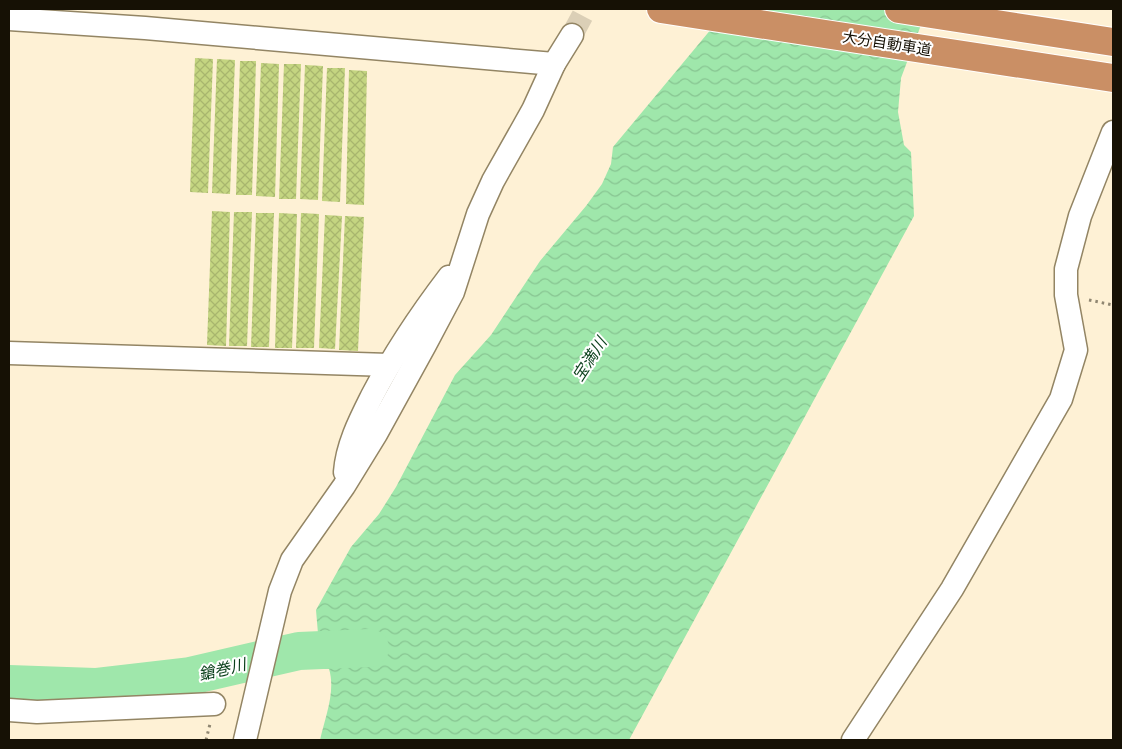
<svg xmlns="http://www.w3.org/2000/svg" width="1122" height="749" font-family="'Titillium Web','Noto Sans JP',sans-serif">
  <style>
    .water { fill: url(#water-waves) }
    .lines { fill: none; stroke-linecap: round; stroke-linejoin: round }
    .river { stroke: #9fe7ab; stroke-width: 38 }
    .building { fill: url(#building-cross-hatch) }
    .street-tunnel { stroke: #dbcfb6; stroke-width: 22; stroke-dasharray: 22 11; stroke-linecap: butt }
    .street-casing { stroke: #938564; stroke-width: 25 }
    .highway-casing { stroke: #fff; stroke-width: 30 }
    .path { stroke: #908772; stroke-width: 3; stroke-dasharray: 2.5 4; stroke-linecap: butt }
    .street { stroke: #fff; stroke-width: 22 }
    .highway { stroke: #ca8f65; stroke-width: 28 }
    .labels { text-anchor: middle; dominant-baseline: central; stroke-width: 4; stroke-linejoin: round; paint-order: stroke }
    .street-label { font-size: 15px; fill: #161105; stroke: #fff }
    .water-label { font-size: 16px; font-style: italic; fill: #093f1a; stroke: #fff }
  </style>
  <defs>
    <pattern id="water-waves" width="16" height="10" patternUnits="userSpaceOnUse" patternTransform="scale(1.25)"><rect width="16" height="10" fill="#9fe7ab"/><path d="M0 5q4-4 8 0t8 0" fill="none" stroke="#88c592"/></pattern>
    <pattern id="building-cross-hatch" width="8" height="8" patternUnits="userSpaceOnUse" patternTransform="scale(1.25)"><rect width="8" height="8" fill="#c4d581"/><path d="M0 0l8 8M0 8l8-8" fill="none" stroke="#a8b66e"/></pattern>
  </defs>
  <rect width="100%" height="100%" fill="#fef1d5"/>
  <path class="water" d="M725,9H927L901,78L898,112L904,145L911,152L914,216L629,740H320C325,718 336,691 329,669H321L316,610L351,547L379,514L396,487L455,375L491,335L540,261L586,206L602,184L611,164L613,147L712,28Z"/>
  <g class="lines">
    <polyline class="river" points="9,684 95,687 190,676 299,651 370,648"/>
  </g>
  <g class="building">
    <polygon points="195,58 213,59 208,193 190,192"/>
    <polygon points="217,59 235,60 230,194 212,193"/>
    <polygon points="240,61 256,61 252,195 236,195"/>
    <polygon points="261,63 279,64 275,197 256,196"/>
    <polygon points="284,64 301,64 296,199 279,199"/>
    <polygon points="305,65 323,66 318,200 300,199"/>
    <polygon points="327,68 345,68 340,202 322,201"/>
    <polygon points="349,70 367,71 364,205 346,204"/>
    <polygon points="212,211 230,212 226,346 207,345"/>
    <polygon points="234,212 252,212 247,346 229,346"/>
    <polygon points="256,213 274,213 269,347 251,347"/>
    <polygon points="279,213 297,214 292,348 275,348"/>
    <polygon points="301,213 319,214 314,348 296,348"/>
    <polygon points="325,215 342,216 335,349 319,348"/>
    <polygon points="345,216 364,217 358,351 339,350"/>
  </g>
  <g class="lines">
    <polyline class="street-tunnel" points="572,35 586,9"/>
    <defs>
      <g id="street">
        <polyline points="9,19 145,28 554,64 572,35"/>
        <polyline points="9,353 389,365"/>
        <path d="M345,472C347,445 360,420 372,396C394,354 420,315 449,277"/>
        <polyline points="9,710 37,712 214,704"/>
        <polyline points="245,740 280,591 292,560 344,486 376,434 425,345 453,292 478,214 493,181 533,110 554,64"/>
        <polyline points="853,740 952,589 1061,399 1076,350 1066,295 1066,269 1080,216 1113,132"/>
      </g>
      <g id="highway">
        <polyline points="661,9 1113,78"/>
        <polyline points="899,9 1113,42"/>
      </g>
    </defs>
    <use href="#street" class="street-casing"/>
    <use href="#highway" class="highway-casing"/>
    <g class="path">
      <polyline points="1089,300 1113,305"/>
      <polyline points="206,740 210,724"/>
    </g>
    <use href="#street" class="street"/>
    <use href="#highway" class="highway"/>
  </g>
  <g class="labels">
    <g class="street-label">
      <text transform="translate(887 43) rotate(9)">大分自動車道</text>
    </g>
    <g class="water-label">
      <text transform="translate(589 359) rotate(-57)">宝満川</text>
      <text transform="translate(222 669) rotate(-13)">鎗巻川</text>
    </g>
  </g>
  <rect width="1122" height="749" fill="none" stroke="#161105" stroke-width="20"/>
</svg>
